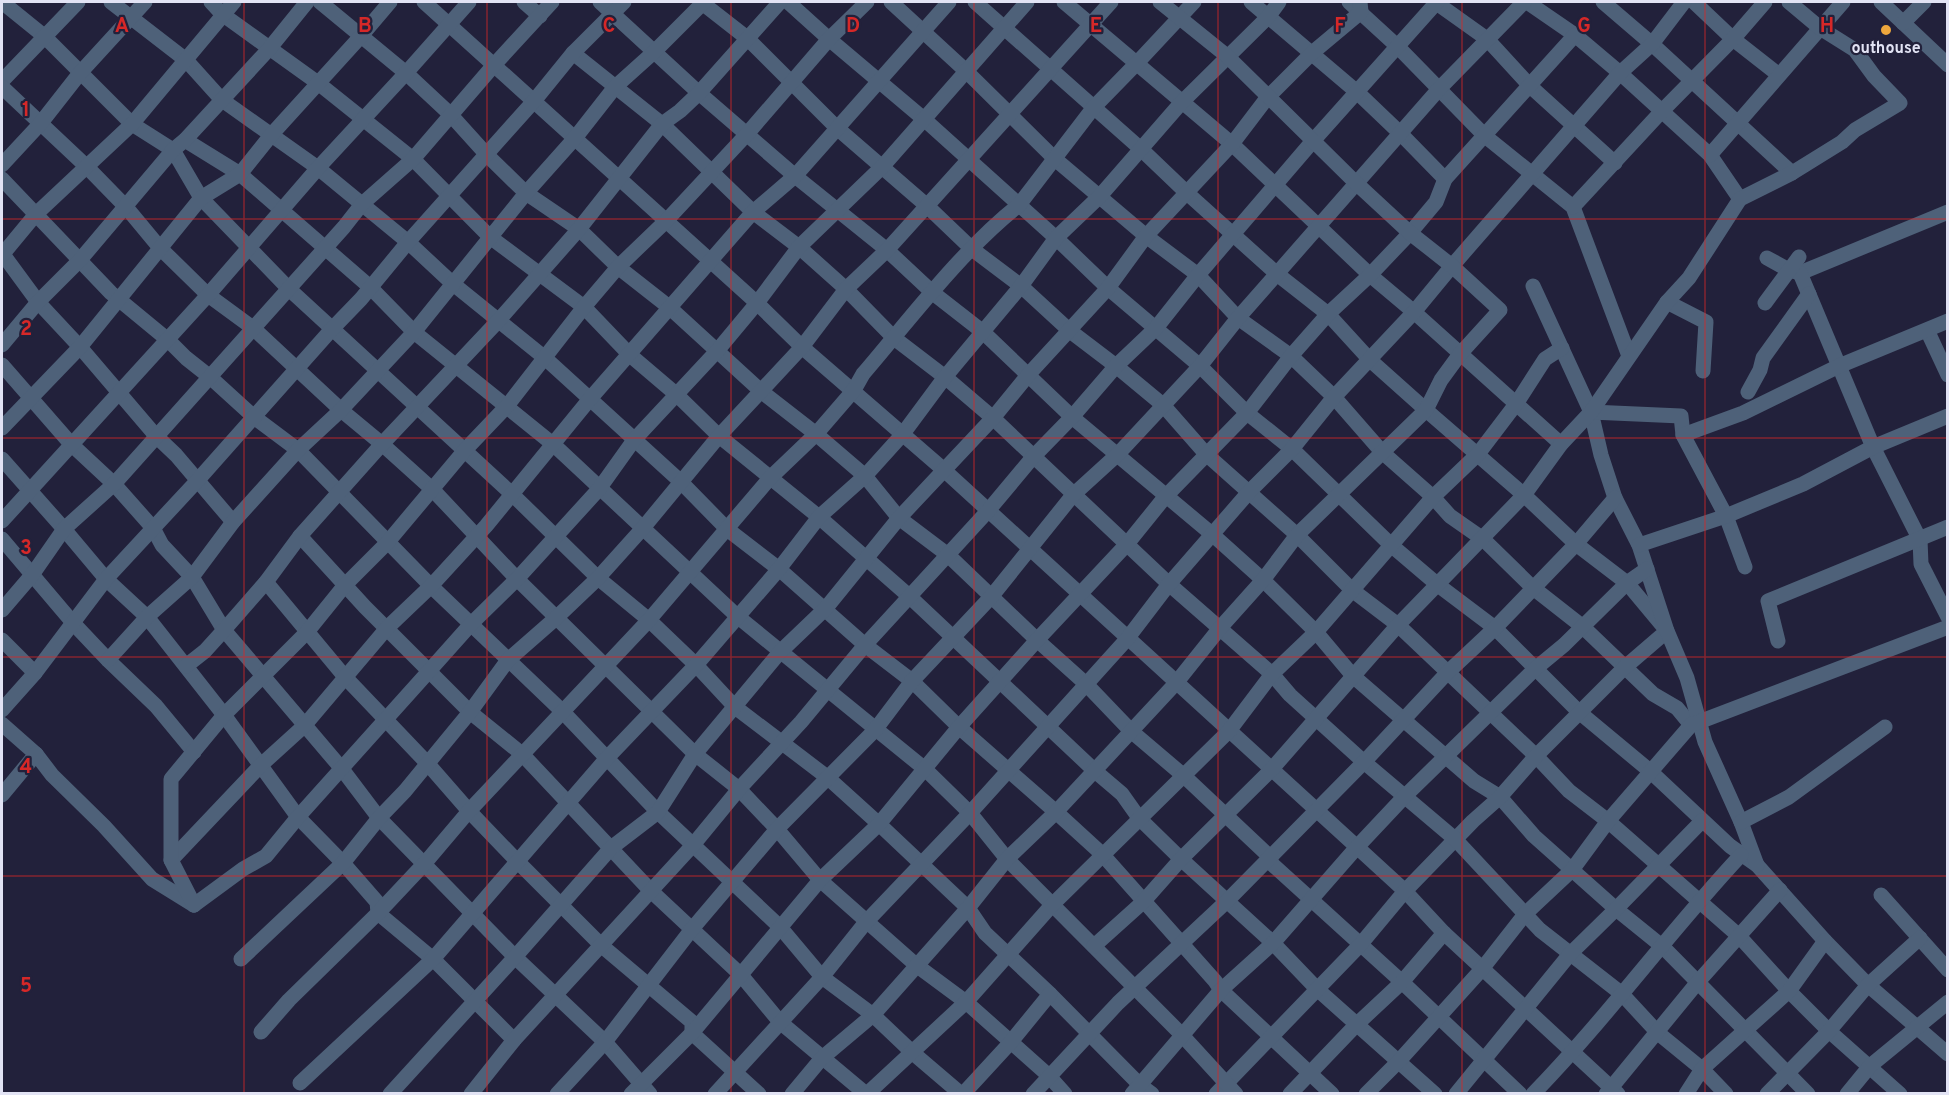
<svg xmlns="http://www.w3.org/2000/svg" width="1949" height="1095" font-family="Overpass,sans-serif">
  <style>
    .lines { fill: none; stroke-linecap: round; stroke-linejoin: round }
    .minor { stroke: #4e6179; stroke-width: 15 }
    .grid { fill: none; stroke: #d62828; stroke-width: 1.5; stroke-opacity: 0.55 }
    .poi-dot { fill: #eea73d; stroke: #22213b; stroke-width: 2 }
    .labels { text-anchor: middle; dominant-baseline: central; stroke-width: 4.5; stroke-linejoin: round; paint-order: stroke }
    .poi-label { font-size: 16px; font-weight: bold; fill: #e2e3f4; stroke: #22213b }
    .grid-label { font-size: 20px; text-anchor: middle; font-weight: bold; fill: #d62828; stroke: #22213b; stroke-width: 4.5; stroke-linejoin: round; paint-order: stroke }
  </style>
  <rect width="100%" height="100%" fill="#22213b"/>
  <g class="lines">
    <g class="minor">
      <polyline points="2,2 44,36 132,124 173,150 201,198 289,289 513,495 598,578 649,620 696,665 735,707 827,777 879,824 968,908 985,933 1050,994 1140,1085 1152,1094"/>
      <polyline points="111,2 186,60 222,100 318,168 408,242 452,283 545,358 680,481 727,529 779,569 865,645 912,681 959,727 1056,812 1102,854 1215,981 1221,990 1332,1094"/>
      <polyline points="211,2 222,14 318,83 413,159 490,237 584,307 630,355 677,395 719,436 819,517 909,596 1095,771 1122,794 1139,818 1181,859 1273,943 1317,989 1435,1094"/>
      <polyline points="320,2 406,73 450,114 487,155 526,193 579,229 618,267 669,307 762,392 816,434 865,476 899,518 948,555 1037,640 1086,684 1131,731 1184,776 1270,857 1272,864 1402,982 1520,1094"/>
      <polyline points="424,2 757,303 802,347 944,470 1357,847 1405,891 1444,933 1618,1094"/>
      <polyline points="524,2 540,16"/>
      <polyline points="600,2 699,93 795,176 887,250 933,293 983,332 1072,417 1213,535 1263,580 1316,632 1353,676 1474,781 1500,797 1534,836 1616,909 1663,947 1808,1094"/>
      <polyline points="701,2 747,38 837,128 926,205 972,249 1021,286 1070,331 1116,366 1163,405 1206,454 1297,535 1352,590 1398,625 1536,756 1569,791 1608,821 1739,936 1789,991 1829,1031 1900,1094"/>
      <polyline points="788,2 829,39 925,120 1056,238 1108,288 1200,366 1247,413 1292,449 1391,545 1438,585 1495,628 1579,712 1650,771 1730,846 1757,865 1825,941 1868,985 1948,1054"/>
      <polyline points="891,2 966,71 1055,159 1146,236 1198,275 1238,318 1291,356 1334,397 1382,452 1433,497 1450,516 1483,539 1532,587 1583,627 1653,694 1677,708 1691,725"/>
      <polyline points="975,2 1142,150 1187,193 1277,274 1328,314 1370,360 1426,410 1524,495 1576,544 1627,583 1667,631 1624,668 1536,756 1500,797 1473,821 1405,891 1360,945 1216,1094"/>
      <polyline points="1064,2 1232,144 1370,275 1414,312 1561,444"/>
      <polyline points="1251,2 1357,92 1401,134 1445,179"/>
      <polyline points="1349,2 1397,46 1485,136 1573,207 1629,356"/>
      <polyline points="1435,2 1487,39 1530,86 1615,163"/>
      <polyline points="1527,2 1575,35 1620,73 1710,155 1740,199"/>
      <polyline points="1603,2 1652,44 1792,173"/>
      <polyline points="1694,2 1733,39 1779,75"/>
      <polyline points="1881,2 1948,65"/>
      <polyline points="1903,23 1924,2"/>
      <polyline points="573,53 662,124 753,212 799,247 846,289 894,338 945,377 993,418 1169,584 1272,674 1290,695 1364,762 1455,839 1540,930 1622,994 1658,1033 1702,1069 1726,1094"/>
      <polyline points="2,81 78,2"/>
      <polyline points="2,87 87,167 126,207 160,248 208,295 253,328 341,410 382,444 433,490 517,579 695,754 739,789 777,829 820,880 916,965 966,1002 1048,1075 1065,1094"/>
      <polyline points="185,140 240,174 370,287 414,332 554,445 737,616 925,769 970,813 1007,859 1181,1034 1236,1094"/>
      <polyline points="1710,155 1843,2"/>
      <polyline points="2,165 40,124 80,73 145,2"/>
      <polyline points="2,179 111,293 168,340 186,358 210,377 254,417 298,450 431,586 563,712 658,812 780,927 822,977 873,1015 913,1053 961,1094"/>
      <polyline points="1573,207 1661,112 1733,39 1765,2"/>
      <polyline points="2,253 38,302 80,347 156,436 176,455 233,522"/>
      <polyline points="2,255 36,214 132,124 234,2"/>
      <polyline points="1767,258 1789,270 1800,273 1948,212"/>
      <polyline points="1800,273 1873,447 1920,540 1921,564 1948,617"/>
      <polyline points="1533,286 1591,412 1601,455 1615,498 1639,545 1667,631 1687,678 1705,742 1741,822 1757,865"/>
      <polyline points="1667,302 1706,322 1703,371"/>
      <polyline points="1765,303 1799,257"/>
      <polyline points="1927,330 1948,375"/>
      <polyline points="2,345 38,302 80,260 173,150 185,140 269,49 307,2"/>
      <polyline points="2,365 71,444 114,484 153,528 162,545 192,577 224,630 342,769 379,818 515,957 605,1042 650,1094"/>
      <polyline points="1748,392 1760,370 1763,358 1809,294"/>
      <polyline points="1591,412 1681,416 1683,435 1726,516 1745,567"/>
      <polyline points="2,428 80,347 201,198 240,174 272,134 362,35 390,2"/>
      <polyline points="1683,435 1743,413 1839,366 1948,321"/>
      <polyline points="2,459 64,529 106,579 147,617 224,715 298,817 343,863 377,902 378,913 433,959 514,1040"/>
      <polyline points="2,521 208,295 318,168 406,73 469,2"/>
      <polyline points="300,536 365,607 470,712 522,754 650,890 741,975 780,1022 866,1094"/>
      <polyline points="2,539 74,624 108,660 156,706 194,752"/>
      <polyline points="1639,545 1726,516 1803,484 1873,447 1948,416"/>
      <polyline points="266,582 345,677 428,764 469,811 517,861 602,946 692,1022 692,1033 759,1094"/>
      <polyline points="2,610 32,575 64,529 114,484 344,227 362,204 413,159 494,65 552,2"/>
      <polyline points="2,640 35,673"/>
      <polyline points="1778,641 1768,601 1948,527"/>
      <polyline points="108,660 147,617 192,577 233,522 298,450 341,410 414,332 526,193 575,138 615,87 654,52 704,2"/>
      <polyline points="186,666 205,651 224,630 266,582 300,536 382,444 499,320 579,229 662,124 680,111 699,93 780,2"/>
      <polyline points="2,710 35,673 106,579 197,481 332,329 361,299 408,242 534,101 573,53 624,2"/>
      <polyline points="2,724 36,754 52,775 104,826 152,879 194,905"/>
      <polyline points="2,795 36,754"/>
      <polyline points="1741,822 1789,797 1885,727"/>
      <polyline points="171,860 261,765 304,726 387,628 431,586 486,526 589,400 753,212 795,176 949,2"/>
      <polyline points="1881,895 1948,970"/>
      <polyline points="194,905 243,869 266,856 298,817 430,670 471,624 517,579 599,489 634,440 717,351 757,303 799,247 882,167 1027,2"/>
      <polyline points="194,905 171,860 171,779 224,715 307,632 345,585 387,543 465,450 507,406 584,307 618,267 666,221 747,134 829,39 867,2"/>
      <polyline points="1094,946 1143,902 1181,859 1271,770 1398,625 1524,495 1561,444 1591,412 1667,302 1689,278 1740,199 1792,173 1842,142 1855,130 1900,103 1874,76 1855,50 1820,28 1789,2"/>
      <polyline points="241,959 343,863 379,818 405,791 470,712 508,660 556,618 598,578 643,528 719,436 802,347 846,289 887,250 1111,2"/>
      <path d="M261,1032L289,1000L378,913L425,863L469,811L649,620L770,478L816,434L854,390L863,374C911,318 961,251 1019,205L1094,107L1136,64L1194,2"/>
      <polyline points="300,1083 433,959 607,758 696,665 779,569 819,517 865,476 902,435 945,377 1021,286 1056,238 1100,196 1181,103 1268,17 1279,2"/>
      <polyline points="390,1094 515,957 611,848 658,812 695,754 780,652 826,608 899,518 993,418 1029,374 1108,288 1146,236 1232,144 1267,98 1312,53 1361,12 1360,2"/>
      <polyline points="471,1094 514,1040 693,845 739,789 801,722 865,645 987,512 1033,457 1072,417 1116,366 1156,328 1198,275 1312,142 1437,2"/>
      <polyline points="557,1094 605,1042 692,929 777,829 875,730 912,681 991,597 1073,495 1118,454 1200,366 1238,318 1439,89 1524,2"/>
      <polyline points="631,1094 692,1033 820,880 879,824 959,727 1037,640 1127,544 1165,497 1247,413 1291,356 1328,314 1370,275 1410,233 1436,202 1445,179 1575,35"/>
      <polyline points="715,1094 822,977 866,922 970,813 1127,639 1169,584 1249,492 1292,449 1334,397 1414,312 1452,266 1620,73 1652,44 1684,2"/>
      <polyline points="792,1094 822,1058 873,1015 968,908 1007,859 1056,812 1176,683 1220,628 1263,580 1297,535 1426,410 1441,380 1460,354 1500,310 1452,266 1410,233 1356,183 1227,56 1160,2"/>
      <polyline points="867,1094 966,1002 1052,905 1229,731 1272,674 1316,632 1433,497 1478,454 1516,404 1545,359 1562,348"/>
      <polyline points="963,1094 1010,1043 1050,994"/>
      <polyline points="1033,1094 1118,1003 1227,901 1364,762 1447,673 1495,628 1576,544 1615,498"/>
      <polyline points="1132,1094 1221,990 1273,943 1357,847 1404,797 1535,669 1564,645 1627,583 1647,569"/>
      <polyline points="1290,1094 1356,1025 1402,982 1444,933"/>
      <polyline points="1366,1094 1399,1061 1482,969 1525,914 1572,870 1608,821 1691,725 1948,627"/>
      <polyline points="1456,1094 1570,954 1616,909 1702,821"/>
      <path d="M1533,1094C1607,1018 1669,932 1741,855"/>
      <polyline points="1606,1094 1697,983 1780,890"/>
      <polyline points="1686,1094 1702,1069 1789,991 1825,941"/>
      <polyline points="1767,1094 1829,1031 1868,985 1920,938"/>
      <polyline points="1847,1094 1870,1066 1948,1002"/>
    </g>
  </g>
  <path class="grid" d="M244,2V1094M487,2V1094M731,2V1094M974,2V1094M1218,2V1094M1462,2V1094M1705,2V1094M2,219H1948M2,438H1948M2,657H1948M2,876H1948"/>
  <circle class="poi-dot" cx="1886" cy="30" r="6"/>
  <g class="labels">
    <g class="poi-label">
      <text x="1886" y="49">outhouse</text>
    </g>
  </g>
  <g class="grid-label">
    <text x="122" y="32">A</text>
    <text x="365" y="32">B</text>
    <text x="609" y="32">C</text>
    <text x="853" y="32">D</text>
    <text x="1096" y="32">E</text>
    <text x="1340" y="32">F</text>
    <text x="1584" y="32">G</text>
    <text x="1827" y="32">H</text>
    <text x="26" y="116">1</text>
    <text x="26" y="335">2</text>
    <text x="26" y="554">3</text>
    <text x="26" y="773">4</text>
    <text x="26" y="992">5</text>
  </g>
  <rect width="1949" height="1095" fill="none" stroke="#e2e3f4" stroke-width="6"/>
</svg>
